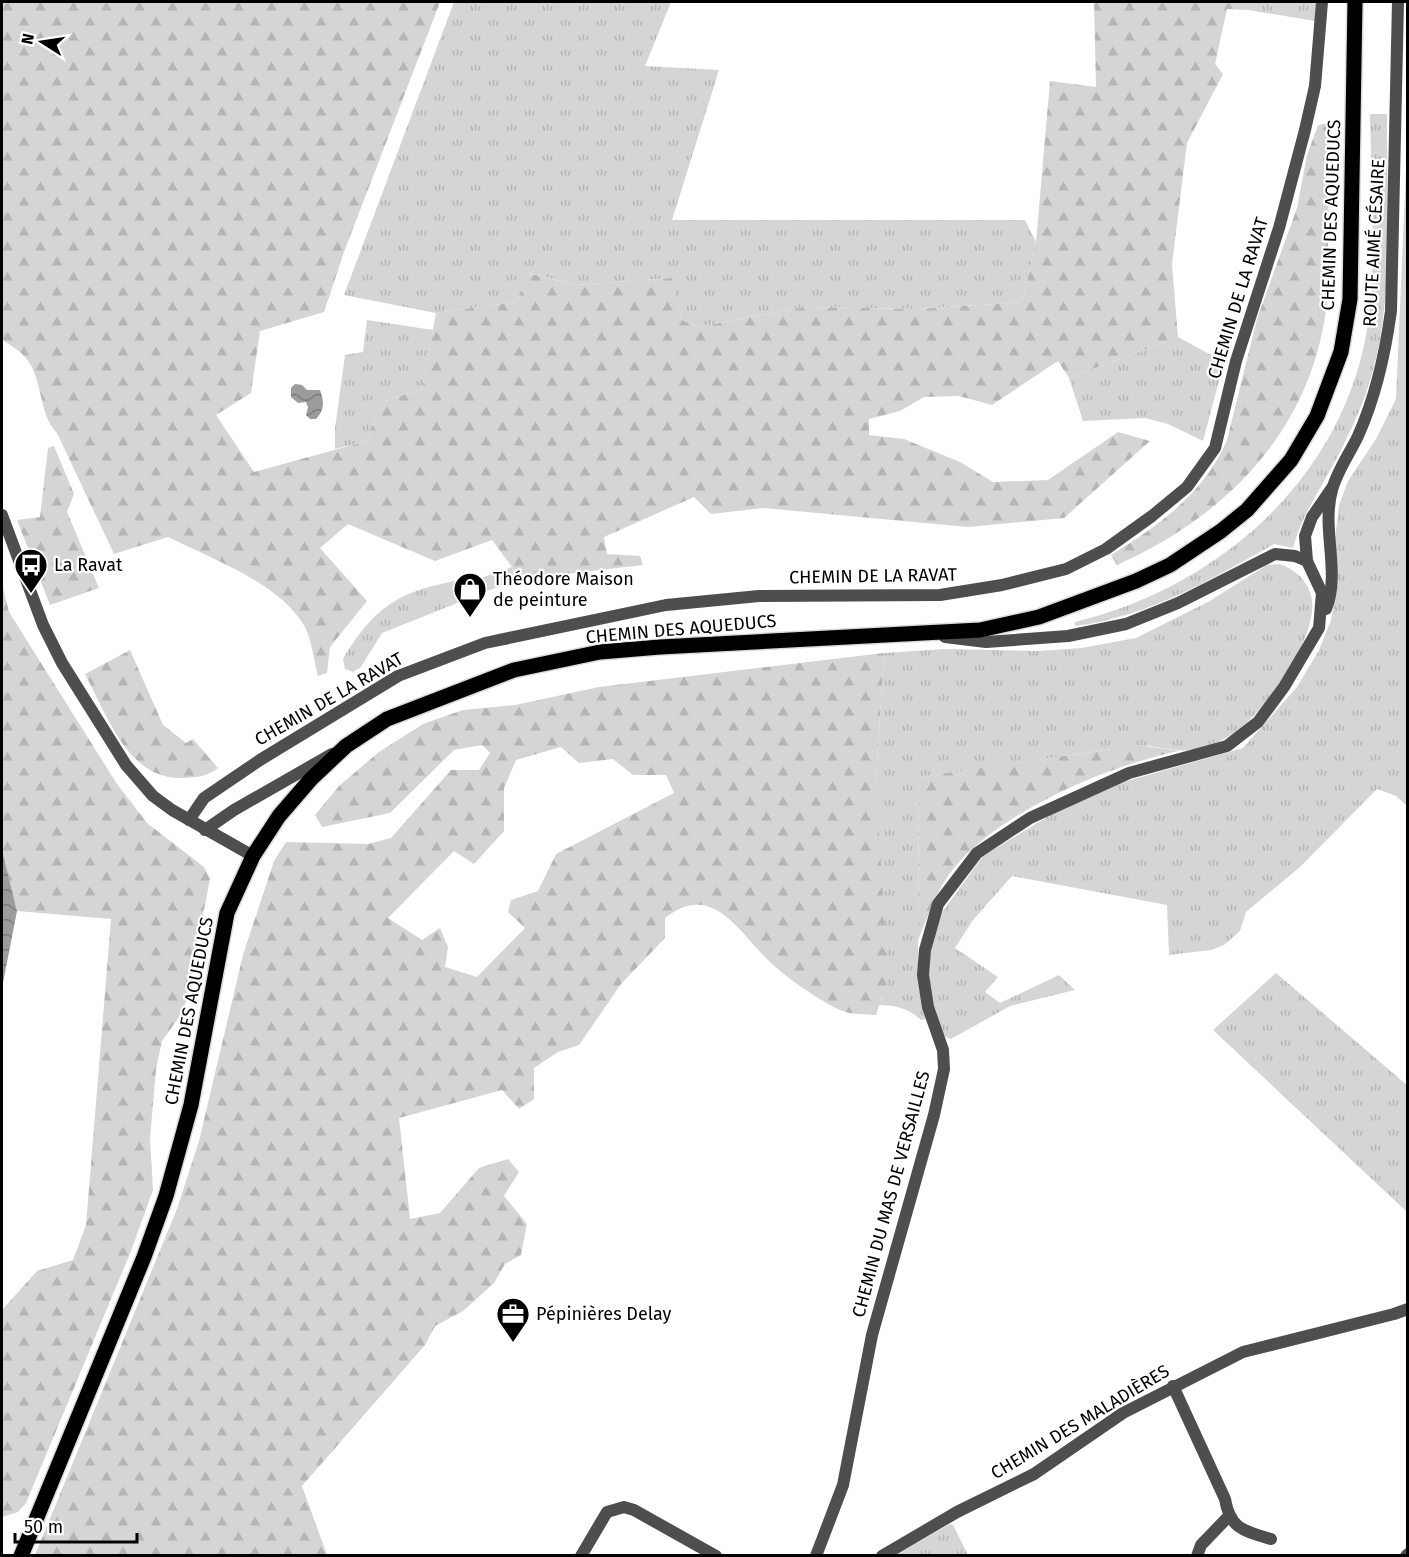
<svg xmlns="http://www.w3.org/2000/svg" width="1409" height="1557" font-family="'Fira Sans',sans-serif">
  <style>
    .grass { fill: url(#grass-tufts) }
    .forest { fill: url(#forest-firs); fill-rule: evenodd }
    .water { fill: url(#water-waves) }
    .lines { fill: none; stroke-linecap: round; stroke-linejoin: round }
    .primary-casing { stroke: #dbdbdb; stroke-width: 18 }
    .minor { stroke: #4e4e4e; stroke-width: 12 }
    .tertiary { stroke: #4e4e4e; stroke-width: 12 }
    .primary { stroke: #000; stroke-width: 15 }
    .labels { text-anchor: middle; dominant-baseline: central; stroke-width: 4.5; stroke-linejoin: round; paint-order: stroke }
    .street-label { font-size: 18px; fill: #000; stroke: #fff }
    .poi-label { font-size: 18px; fill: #000; stroke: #fff; text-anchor: start }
  </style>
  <defs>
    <pattern id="grass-tufts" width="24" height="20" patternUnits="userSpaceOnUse" patternTransform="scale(1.5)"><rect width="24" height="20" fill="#d5d5d5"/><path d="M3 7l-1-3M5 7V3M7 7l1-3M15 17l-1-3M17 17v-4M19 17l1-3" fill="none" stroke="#b5b5b5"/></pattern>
    <pattern id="forest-firs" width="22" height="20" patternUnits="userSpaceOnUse" patternTransform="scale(1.5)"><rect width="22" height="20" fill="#d5d5d5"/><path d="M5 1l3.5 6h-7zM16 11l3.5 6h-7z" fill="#b5b5b5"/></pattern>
    <pattern id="water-waves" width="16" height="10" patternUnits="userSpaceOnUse" patternTransform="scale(1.5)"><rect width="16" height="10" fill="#9c9c9c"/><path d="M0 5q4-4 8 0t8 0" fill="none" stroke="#7d7d7d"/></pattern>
  </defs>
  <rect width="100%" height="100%" fill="#fff"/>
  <g class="grass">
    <polygon points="454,2 671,2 645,66 719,70 672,220 1025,220 1036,242 1022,302 919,309 803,307 699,327 682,320 671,278 574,285 530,273 516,302 436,313 344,295"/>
    <polygon points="1248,2 1316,2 1315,21 1248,10"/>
    <path d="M1370,114H1387C1386,199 1396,305 1368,387C1361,409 1350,432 1339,454C1323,486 1302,513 1293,548L1274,544C1212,579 1147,617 1075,626V622C1211,589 1330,490 1363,350C1379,282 1371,185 1370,114Z"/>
    <polygon points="1407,146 1407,806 1396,796 1377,789 1300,867 1246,912 1240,931 1224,945 1211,950 1169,955 1167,905 1012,876 973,920 955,948 998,977 985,992 1000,1003 1059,975 1075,990 1010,1006 951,1039 944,1036 929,993 929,962 935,929 943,911 983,856 1072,802 1113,785 1243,748 1297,687 1319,650 1331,620 1338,581 1335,540 1339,505 1348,481 1376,439 1396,399"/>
    <polygon points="367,320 433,330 422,389 382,402 367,441 335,449 335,428 345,355 363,352"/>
    <polygon points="1178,337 1224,362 1203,441 1168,424 1145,418 1083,421 1069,378"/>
    <path d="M1279,564C1299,570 1315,588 1312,611C1309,650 1257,726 1220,741C1209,746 1188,752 1176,750C1163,749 1148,744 1135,746C1063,755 991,768 919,777L918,966L926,1019L921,1020C907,1007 896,1006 878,1005L882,999L876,783L884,653L944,649L1039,651L1082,648L1136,638L1208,602L1267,565Z"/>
    <path d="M512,567L515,580L382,633L361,667L353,672L345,669L343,659C378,600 405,590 470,578L475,580Z"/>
    <polygon points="1276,973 1407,1085 1407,1212 1213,1030"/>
    <polygon points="950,1524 953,1525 968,1555 896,1555"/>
  </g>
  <g class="forest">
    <path d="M2,2H440L344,252L324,312L260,331L251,393L216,415L254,472L367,441L382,402L422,389L436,313L516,302L529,273L574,285L672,278L682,320L699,327L803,307L919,309L1022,302L1036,242L1050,81L1096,87L1094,2H1248V10L1227,9L1215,64L1223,74L1187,143L1172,264L1178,337L1069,378L1058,361L992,405L959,396L924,397L900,411L869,419V435L904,439L960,462L993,482L1048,480L1118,432L1150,441L1064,518L968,527L763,508L711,514L694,497L604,537L607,554L640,556L643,565L515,580L512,567L492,540L435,561L348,524L320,548L367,601L330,647L327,673L318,676C314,661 312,641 305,627C280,583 212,559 168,537L114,554L57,433C37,412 44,377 24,356C18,349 9,345 2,339Z"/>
    <path d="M1329,123C1329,163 1329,202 1328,242C1328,264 1329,288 1326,310C1309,433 1226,516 1117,565L1111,555C1158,526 1205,493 1227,440L1257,319L1297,208L1307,155L1318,125Z"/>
    <polygon points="54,446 74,494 67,512 99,588 50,605 17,520 40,517 48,448"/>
    <polygon points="2,584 9,612 117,784 147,823 204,867 210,879 184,1010 162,1041 156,1069 150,1139 153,1190 131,1251 26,1503 18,1512 2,1517 2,1310 37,1271 73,1260 86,1225 111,919 17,911 2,850"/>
    <path d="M130,650L163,725L186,743L193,739L218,768C206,777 198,777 184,778C128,781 107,715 85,674Z"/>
    <path d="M884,653L876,783L888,979L876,1015C864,1014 851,1015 840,1010C818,1000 782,975 765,957C736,928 711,882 665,918V938L621,984L579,1045L558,1052L534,1068V1099L519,1109L502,1090L399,1118L410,1219L440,1213L479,1168L508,1159L519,1172L504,1196L527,1224L521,1255L505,1264L494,1283L463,1311L435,1326L425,1345L302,1486L327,1555H35L177,1209L199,1141L243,955L274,861L286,842L368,844L391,838L451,770H479L490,753L482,745L454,750L390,813L322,827L315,815L339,786L379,752L423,724L463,710L515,705L599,687ZM561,747L579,763L613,759L633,775H666L674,793L556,854L538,891L511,900L508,912L525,928L477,977L445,967L448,947L440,928L422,940L388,918L454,851L474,864L504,831V788L516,760Z"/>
    <path d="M1139,745L1179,751C1108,766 1011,807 961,860C939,883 929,913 918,941L919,777Z"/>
  </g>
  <g class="water">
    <path d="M295,384L302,385L307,390H320C324,401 325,410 316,419H310L306,415L308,407L306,402L298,403L291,397V388Z"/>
    <polygon points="2,850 17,911 2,988"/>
  </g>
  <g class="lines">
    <defs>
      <polyline id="primary" points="21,1556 144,1257 166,1196 191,1105 227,913 253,856 279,816 311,779 346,746 387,719 514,670 600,652 660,647 980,630 1039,617 1136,581 1170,565 1221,531 1247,510 1291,460 1317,416 1341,352 1350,299 1355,2"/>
    </defs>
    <use href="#primary" class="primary-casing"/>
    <g class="minor">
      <path d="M1326,609C1341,572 1321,529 1332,490C1337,471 1350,453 1358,436C1376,396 1385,355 1391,311L1398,2"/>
      <polyline points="945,637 986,642 1068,636 1126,624 1178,603 1275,554 1295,556 1307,561"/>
      <polyline points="189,820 204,798 260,760 398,676 485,643 666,605 759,596 940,595 1002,585 1066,569 1106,549 1152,516 1187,487 1215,448 1236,361 1279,228 1305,130 1315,86 1322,2"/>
      <path d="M1173,1386L1225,1499C1230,1529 1244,1531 1271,1539"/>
      <polyline points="581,1556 607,1512 624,1507 634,1510 716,1556"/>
      <polyline points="816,1556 843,1485 872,1335 934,1115 944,1069 943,1050 928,1007 923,975 925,950 938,904 977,853 1030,818 1129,773 1227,746 1258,722 1284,687 1319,628 1322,593 1307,561 1305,536 1312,517 1332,488"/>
      <polyline points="882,1556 957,1512 1034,1474 1123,1413 1243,1352 1394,1314 1408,1309"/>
      <polyline points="1197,1556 1201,1545 1228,1517"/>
      <polyline points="1406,1556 1408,1554"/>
    </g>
    <g class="tertiary">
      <polyline points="2,515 43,625 62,663 126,765 153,796 172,810 253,856"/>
      <polyline points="205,830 234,810 332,754"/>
    </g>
    <use href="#primary" class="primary"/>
  </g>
  <defs>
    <symbol id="bus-pin" viewBox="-11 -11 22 30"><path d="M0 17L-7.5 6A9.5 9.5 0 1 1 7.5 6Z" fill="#000" stroke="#fff"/><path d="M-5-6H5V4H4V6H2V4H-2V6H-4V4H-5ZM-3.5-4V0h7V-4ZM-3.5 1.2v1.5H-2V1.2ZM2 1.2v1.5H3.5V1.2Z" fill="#fff"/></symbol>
    <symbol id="shop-pin" viewBox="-11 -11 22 30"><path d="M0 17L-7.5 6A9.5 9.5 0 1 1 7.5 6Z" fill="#000" stroke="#fff"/><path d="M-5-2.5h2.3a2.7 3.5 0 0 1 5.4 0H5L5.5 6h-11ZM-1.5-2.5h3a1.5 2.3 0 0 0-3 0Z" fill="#fff"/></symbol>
    <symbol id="office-pin" viewBox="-11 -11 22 30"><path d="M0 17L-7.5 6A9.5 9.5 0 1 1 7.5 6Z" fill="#000" stroke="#fff"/><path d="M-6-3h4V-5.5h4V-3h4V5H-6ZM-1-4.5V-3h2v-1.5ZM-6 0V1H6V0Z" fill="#fff"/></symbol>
  </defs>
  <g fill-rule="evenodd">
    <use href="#bus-pin" x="12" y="546" width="38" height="52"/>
    <use href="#shop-pin" x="451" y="570" width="38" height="52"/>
    <use href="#office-pin" x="494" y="1295" width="38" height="52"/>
  </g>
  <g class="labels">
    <g class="street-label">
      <text transform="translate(1331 215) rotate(-88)">CHEMIN DES AQUEDUCS</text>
      <text transform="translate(1374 243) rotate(-87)">ROUTE AIMÉ CÉSAIRE</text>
      <text transform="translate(1238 298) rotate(-73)">CHEMIN DE LA RAVAT</text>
      <text transform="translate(873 576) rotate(-1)">CHEMIN DE LA RAVAT</text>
      <text transform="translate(681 629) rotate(-5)">CHEMIN DES AQUEDUCS</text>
      <text transform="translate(329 699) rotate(-30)">CHEMIN DE LA RAVAT</text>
      <text transform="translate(189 1011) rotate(-79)">CHEMIN DES AQUEDUCS</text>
      <text transform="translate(891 1194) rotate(-75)">CHEMIN DU MAS DE VERSAILLES</text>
      <text transform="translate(1080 1422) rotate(-31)">CHEMIN DES MALADIÈRES</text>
    </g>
    <g class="poi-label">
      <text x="54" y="565">La Ravat</text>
      <text x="493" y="579">Théodore Maison<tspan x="493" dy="21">de peinture</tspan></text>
      <text x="536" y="1314">Pépinières Delay</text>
    </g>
  </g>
  <rect width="1409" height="1557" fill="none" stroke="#000000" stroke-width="6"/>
  <g transform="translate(42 42) rotate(282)" stroke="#ffffff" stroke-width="4.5" paint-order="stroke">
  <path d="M0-4.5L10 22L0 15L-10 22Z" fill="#000000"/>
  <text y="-9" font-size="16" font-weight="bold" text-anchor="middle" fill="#000000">N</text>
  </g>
  <path d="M15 1533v9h122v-9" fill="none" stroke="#000000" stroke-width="3"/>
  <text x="24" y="1533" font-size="18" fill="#000000" stroke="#ffffff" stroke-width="4.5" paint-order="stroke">50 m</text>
</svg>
